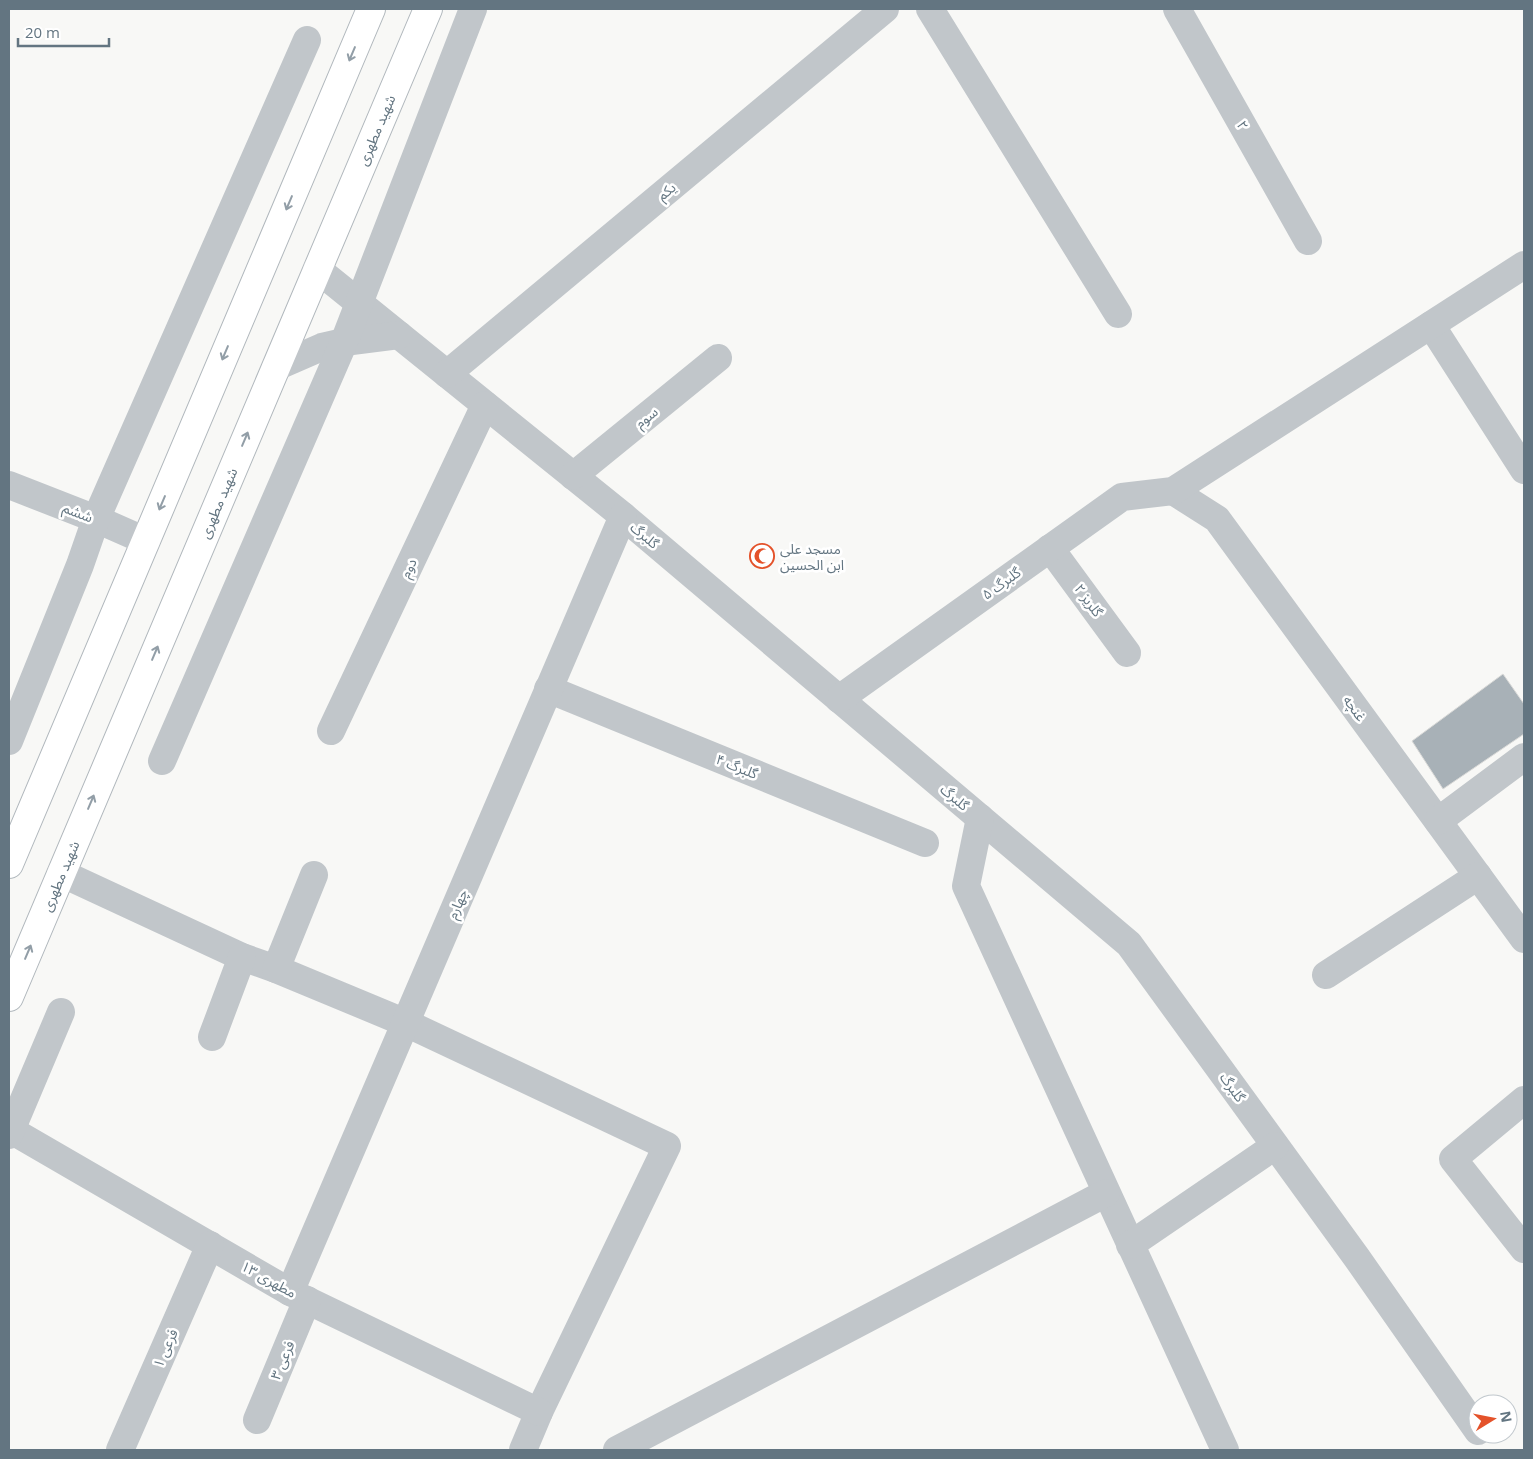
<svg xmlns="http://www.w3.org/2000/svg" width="1533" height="1459" font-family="'Open Sans','Noto Sans Arabic',sans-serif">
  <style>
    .building { fill: #a8b1b7; stroke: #dadad8 }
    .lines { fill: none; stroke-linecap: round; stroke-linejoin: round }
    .secondary-casing { stroke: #b1b8bd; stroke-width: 30 }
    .street { stroke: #c1c6ca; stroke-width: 28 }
    .secondary { stroke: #fff; stroke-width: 28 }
    .oneway { stroke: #929ea7 }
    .labels { text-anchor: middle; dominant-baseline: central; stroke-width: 5; stroke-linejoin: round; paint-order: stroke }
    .street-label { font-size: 14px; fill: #637581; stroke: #fff }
    .poi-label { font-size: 14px; fill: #637581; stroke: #fff; text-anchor: start }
  </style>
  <rect width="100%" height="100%" fill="#f8f8f6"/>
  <polygon class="building" points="1503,674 1524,704 1524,734 1443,789 1412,741"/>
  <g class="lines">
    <defs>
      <g id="secondary">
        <polyline points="9,864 371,9"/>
        <polyline points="9,997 428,9"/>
      </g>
    </defs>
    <use href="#secondary" class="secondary-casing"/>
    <g class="street">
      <polyline points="930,9 1118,314"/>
      <polyline points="1177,9 1308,241"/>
      <polyline points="317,269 623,516 1129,944 1357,1258 1478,1431"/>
      <polyline points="1431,325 1524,470"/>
      <polyline points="276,367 322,347 344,342 399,335"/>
      <polyline points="447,374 885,9"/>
      <polyline points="573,476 718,358"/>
      <polyline points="9,485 96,519 146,541"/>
      <polyline points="1173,491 1217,519 1524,939"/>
      <polyline points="1050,548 1127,653"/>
      <polyline points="548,689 925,843"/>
      <polyline points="839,699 1122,497 1173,491 1524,265"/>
      <polyline points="331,731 485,405"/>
      <polyline points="9,741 80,565 96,519 307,40"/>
      <polyline points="162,761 344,342 473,9"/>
      <polyline points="980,818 966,886 1225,1450"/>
      <polyline points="1438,821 1524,757"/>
      <polyline points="61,873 242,957 276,969 406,1023 667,1146 539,1412 523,1450"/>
      <polyline points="276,969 314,875"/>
      <polyline points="1326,975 1478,876"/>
      <polyline points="212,1037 242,957"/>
      <polyline points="1524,1100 1453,1159 1524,1249"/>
      <polyline points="9,1129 290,1292 539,1412"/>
      <polyline points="9,1135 61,1012"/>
      <polyline points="1130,1245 1275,1146"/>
      <polyline points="290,1292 623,516"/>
      <polyline points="257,1420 307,1300"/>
      <polyline points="120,1450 210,1245"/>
      <polyline points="617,1450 1106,1193"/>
    </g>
    <use href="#secondary" class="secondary"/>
  </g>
  <defs><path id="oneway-shaft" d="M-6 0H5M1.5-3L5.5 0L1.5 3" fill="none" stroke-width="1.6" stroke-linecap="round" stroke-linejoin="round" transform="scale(1.25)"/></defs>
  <g class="oneway">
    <use href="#oneway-shaft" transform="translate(352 54) rotate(113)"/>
    <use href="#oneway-shaft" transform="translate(289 203) rotate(113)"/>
    <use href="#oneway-shaft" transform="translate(225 353) rotate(113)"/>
    <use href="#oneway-shaft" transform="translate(245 439) rotate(-67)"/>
    <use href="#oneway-shaft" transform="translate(162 503) rotate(113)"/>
    <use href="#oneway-shaft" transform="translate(155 653) rotate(-67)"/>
    <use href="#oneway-shaft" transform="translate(91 802) rotate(-67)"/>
    <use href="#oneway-shaft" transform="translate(28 952) rotate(-67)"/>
  </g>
  <defs>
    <symbol id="mosque-ring" viewBox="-11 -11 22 22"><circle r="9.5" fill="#fff" stroke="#e4522a" stroke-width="1.5"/><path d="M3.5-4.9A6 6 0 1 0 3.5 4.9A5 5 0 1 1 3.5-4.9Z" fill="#e4522a"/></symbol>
  </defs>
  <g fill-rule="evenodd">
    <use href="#mosque-ring" x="748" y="542" width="28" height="28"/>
  </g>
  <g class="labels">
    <g class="street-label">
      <text transform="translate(1243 125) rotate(61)">۲</text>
      <text transform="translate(376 130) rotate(-67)">شهید مطهری</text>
      <text transform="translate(666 191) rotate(-40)">یکم</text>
      <text transform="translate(646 417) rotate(-39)">سوم</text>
      <text transform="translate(218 503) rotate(-67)">شهید مطهری</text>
      <text transform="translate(78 512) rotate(21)">ششم</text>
      <text transform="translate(645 535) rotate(40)">گلبرگ</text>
      <text transform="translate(408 568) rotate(-65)">دوم</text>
      <text transform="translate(1001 583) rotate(-36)">گلبرگ ۵</text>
      <text transform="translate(1089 600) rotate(54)">گلریز ۲</text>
      <text transform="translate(1355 708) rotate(54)">غنچه</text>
      <text transform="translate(737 766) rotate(22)">گلبرگ ۴</text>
      <text transform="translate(955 797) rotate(40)">گلبرگ</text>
      <text transform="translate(60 876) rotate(-67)">شهید مطهری</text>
      <text transform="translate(457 904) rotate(-67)">چهارم</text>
      <text transform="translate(1233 1087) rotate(54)">گلبرگ</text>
      <text transform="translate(269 1279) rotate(29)">مطهری ۱۳</text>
      <text transform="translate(165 1348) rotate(-66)">فرعی ۱</text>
      <text transform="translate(282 1360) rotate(-67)">فرعی ۳</text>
    </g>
    <g class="poi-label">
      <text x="780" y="548">مسجد علی<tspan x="780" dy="16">ابن الحسین</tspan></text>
    </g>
  </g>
  <rect width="1533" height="1459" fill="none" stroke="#637581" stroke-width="20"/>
  <g transform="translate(1493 1419) rotate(80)"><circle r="24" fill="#ffffff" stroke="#c1c8cd"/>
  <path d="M0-4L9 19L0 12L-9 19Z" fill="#e4522a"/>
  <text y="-8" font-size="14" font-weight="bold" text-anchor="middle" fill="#637581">N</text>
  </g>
  <path d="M18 38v8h91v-8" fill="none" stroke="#637581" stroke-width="2.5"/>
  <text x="25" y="38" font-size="15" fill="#637581" stroke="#ffffff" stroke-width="4" paint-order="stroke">20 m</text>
</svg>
